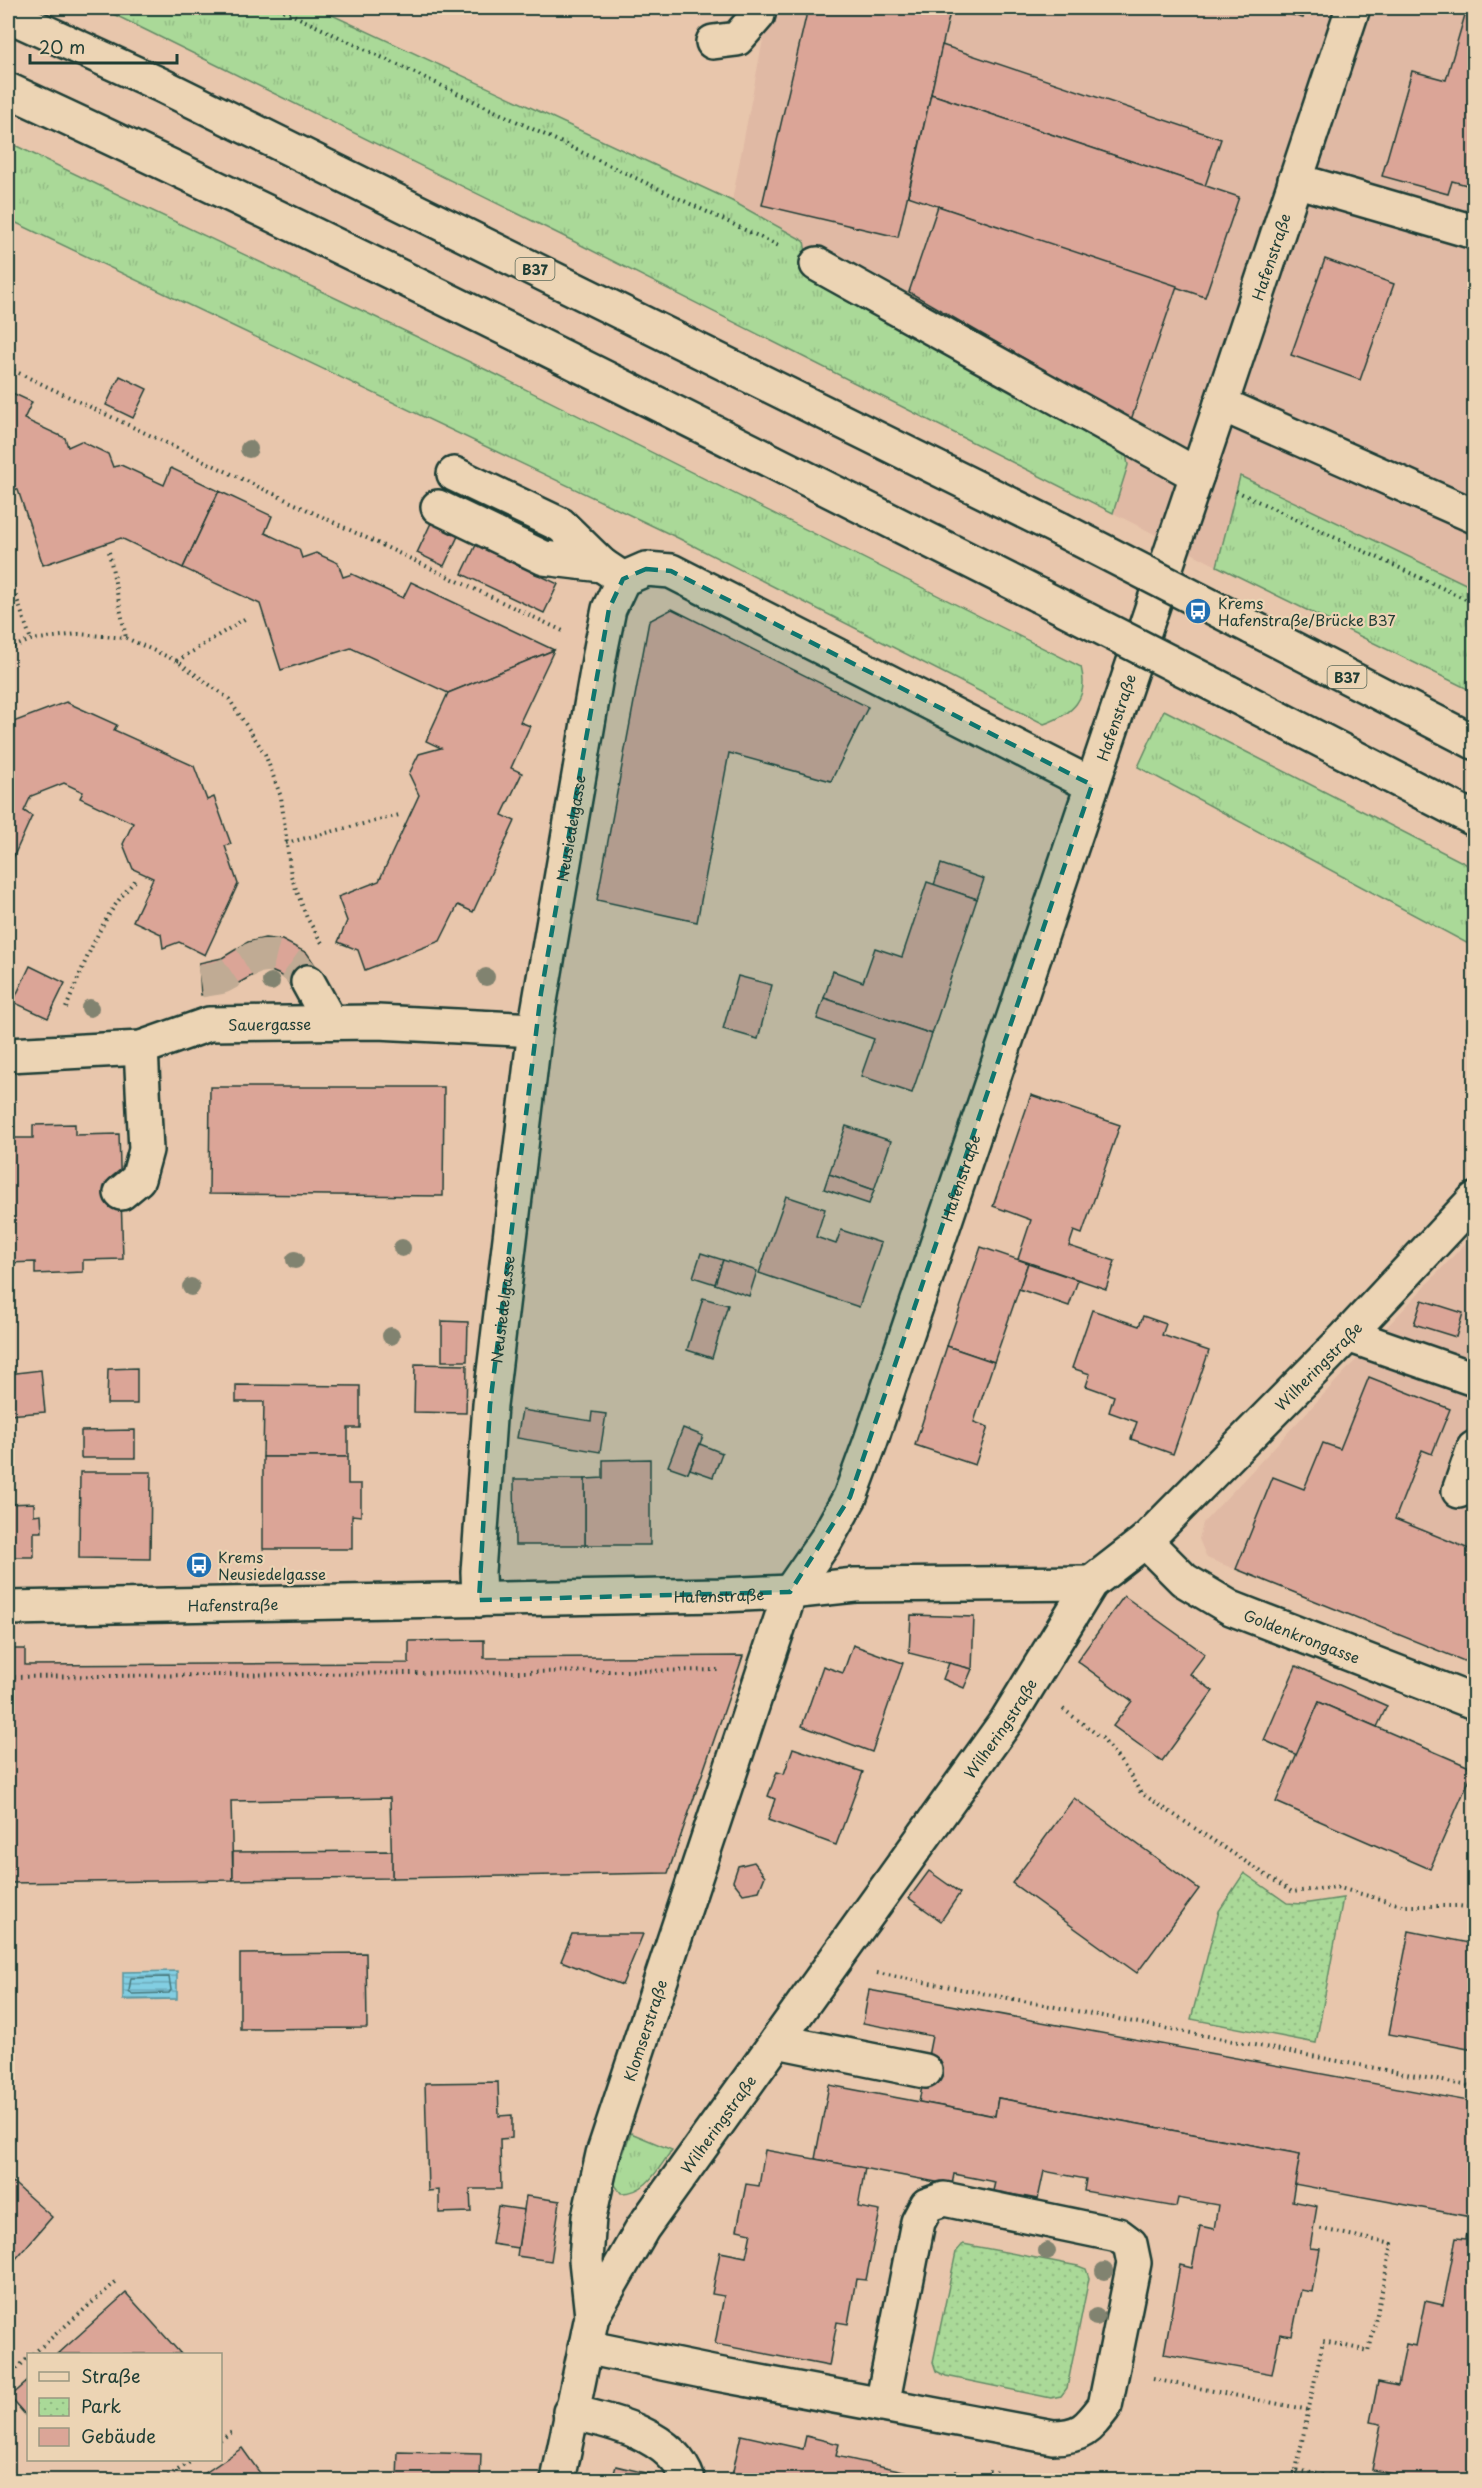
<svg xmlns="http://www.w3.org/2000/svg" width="1482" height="2488" font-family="'Playpen Sans',sans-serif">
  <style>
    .built { fill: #e0b9a4 }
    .grass { fill: url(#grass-tufts); stroke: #648b66; stroke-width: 1.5 }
    .park { fill: url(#park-dots); stroke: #648b66; stroke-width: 1.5 }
    .water { fill: url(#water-rules); stroke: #5a949c; stroke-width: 1.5 }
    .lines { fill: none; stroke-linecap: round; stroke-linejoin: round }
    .shore { stroke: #47777a; stroke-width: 1.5 }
    .building { fill: #dba597; stroke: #1f3d34; stroke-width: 1.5 }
    .minor-tunnel { stroke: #c0ab94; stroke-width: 33; stroke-dasharray: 33 16; stroke-linecap: butt }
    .minor-casing { stroke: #1f3d34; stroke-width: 38 }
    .major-casing { stroke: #1f3d34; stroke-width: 38 }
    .path { stroke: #1f3d34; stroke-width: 4; stroke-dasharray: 1.5 4.5; stroke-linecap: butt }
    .minor { stroke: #ecd4b4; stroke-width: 33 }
    .major { stroke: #ecd4b4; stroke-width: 33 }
    .major-bridge-casing { stroke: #1f3d34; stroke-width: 38; stroke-linecap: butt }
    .major-bridge { stroke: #ecd4b4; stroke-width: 33 }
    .tree { fill: #818370 }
    .marked { fill: #0f766e; fill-opacity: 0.2; stroke: #0f766e; stroke-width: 4.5; stroke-dasharray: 12 8; stroke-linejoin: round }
    .labels { text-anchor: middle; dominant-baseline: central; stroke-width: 4.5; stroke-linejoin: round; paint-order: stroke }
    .shield { fill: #ecd4b4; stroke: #5c6a5a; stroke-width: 1.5 }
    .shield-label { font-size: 14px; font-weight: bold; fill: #1f3d34 }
    .street-label { font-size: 15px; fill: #1f3d34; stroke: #ecd4b4 }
    .poi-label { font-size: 15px; fill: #1f3d34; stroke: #ecd4b4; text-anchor: start }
  </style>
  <defs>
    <pattern id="grass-tufts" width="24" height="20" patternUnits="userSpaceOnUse" patternTransform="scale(1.5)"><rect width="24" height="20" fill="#aad998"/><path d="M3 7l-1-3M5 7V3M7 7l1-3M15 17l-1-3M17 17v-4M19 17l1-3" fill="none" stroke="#92bb84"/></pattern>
    <pattern id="park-dots" width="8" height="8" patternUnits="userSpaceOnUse" patternTransform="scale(1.5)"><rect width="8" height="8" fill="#aad998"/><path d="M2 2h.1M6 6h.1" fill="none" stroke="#92bb84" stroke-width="1.8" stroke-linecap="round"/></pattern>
    <pattern id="water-rules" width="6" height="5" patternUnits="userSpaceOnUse" patternTransform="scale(1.5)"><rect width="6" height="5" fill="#82cee2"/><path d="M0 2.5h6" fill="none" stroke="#6aa8b8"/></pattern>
  </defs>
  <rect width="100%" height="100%" fill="#e8c6ac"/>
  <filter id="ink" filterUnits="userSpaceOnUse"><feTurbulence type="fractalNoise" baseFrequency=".0167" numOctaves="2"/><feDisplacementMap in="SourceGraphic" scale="12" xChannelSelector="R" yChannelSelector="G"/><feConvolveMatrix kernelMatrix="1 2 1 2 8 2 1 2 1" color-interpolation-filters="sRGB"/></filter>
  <g filter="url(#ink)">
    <g class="built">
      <polygon points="769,8 1474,8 1474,588 1240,476 1217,566 1113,513 1128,465 810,277 732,201"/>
      <polygon points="1474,1234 1474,1665 1207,1558 1199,1539 1203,1523"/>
    </g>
    <g class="grass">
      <polygon points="101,8 317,8 732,201 804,241 810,277 1126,454 1128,465 1113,513 561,235"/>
      <path d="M8,142L497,375L1081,667C1089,699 1073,714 1044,724L678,538L8,219Z"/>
      <polygon points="1240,476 1474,588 1474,692 1217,566"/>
      <polygon points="1164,710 1474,868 1474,947 1138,767"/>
      <path d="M631,2133L672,2150C658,2168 647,2194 621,2193L615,2185L616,2173Z"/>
    </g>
    <g class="park">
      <polygon points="1244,1873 1287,1903 1302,1904 1343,1898 1316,2043 1191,2019 1219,1911"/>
      <polygon points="963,2244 1078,2266 1086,2269 1089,2278 1067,2388 1061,2396 1051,2398 946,2376 936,2371 933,2362 956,2252"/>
    </g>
    <polygon class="water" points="177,1971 177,1999 123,2000 123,1972"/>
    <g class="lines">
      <polygon class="shore" points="169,1977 171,1990 169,1993 132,1994 129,1991 131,1978"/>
    </g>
    <g class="building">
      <polygon points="808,8 951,8 898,237 762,205"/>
      <polygon points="1269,8 1306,8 1303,18"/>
      <polygon points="1467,8 1474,8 1474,187 1452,181 1448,194 1382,176 1412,71 1446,80"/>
      <polygon points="942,45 1221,139 1205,186 931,94"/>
      <polygon points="931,94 1239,197 1205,297 908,196"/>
      <polygon points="938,206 1177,286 1131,420 909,292"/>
      <polygon points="1325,259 1394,284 1360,380 1291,355"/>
      <polygon points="120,376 147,389 133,418 106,405"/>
      <polygon points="8,391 32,402 24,419 65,438 68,447 81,441 108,454 113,467 121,465 164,485 171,468 219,491 183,568 121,538 43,565 18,490 8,485"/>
      <polygon points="219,491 272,516 265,533 299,549 302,558 316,553 338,563 343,577 352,574 403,598 411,582 554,650 448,693 351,648 281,670 260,604 183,568"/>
      <polygon points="431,523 458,536 444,566 417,553"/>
      <polygon points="476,545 558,584 544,613 462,574"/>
      <polygon points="672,609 868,707 831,781 729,753 697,922 597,900 649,621"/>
      <polygon points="554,650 520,722 530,726 511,768 522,773 502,815 515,821 473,912 458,905 440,941 365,970 358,950 338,942 347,921 338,897 379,881 419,795 409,774 419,754 441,748 426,741 448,693"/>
      <polygon points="66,702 117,725 114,730 194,766 207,800 214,797 231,844 225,846 238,884 205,955 179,942 163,948 161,934 133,921 153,878 133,869 123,844 133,823 80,798 83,792 64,783 31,796 24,811 32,816 8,869 8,724"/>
      <polygon points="941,864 984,879 977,899 934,885"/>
      <polygon points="927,882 977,899 932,1034 824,998 833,971 863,982 875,948 902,957"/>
      <polygon points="265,938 282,940 307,953 323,977 292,989 287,980 278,974 269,970 260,971 223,992 201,995 199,963 222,958 248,942"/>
      <polygon points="30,966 65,983 48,1018 13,1002"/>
      <polygon points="738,976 772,985 758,1039 723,1029"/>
      <polygon points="824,998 932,1034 912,1093 861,1076 874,1039 817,1019"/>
      <polygon points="210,1087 444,1087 443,1196 209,1194"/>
      <polygon points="1031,1095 1120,1125 1082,1234 1074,1231 1069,1246 1115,1261 1106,1289 1018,1259 1031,1220 993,1206"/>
      <polygon points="75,1124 75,1135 119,1134 123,1259 83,1260 83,1272 35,1274 35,1262 8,1263 8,1138 33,1138 33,1125"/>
      <polygon points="846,1126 891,1141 874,1190 829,1174"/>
      <polygon points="829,1174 874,1190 869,1204 824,1189"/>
      <polygon points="786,1196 825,1209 816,1237 836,1244 841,1230 881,1243 859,1307 759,1273"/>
      <polygon points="981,1247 1028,1263 994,1362 947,1346"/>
      <polygon points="701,1253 723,1260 715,1284 693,1277"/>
      <polygon points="723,1260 757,1271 749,1296 715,1284"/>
      <polygon points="1028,1263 1078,1280 1069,1306 1019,1289"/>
      <polygon points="703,1298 728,1305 712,1358 687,1350"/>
      <polygon points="1422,1300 1463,1313 1456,1337 1414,1324"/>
      <polygon points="1092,1310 1139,1326 1143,1316 1166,1324 1162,1335 1209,1351 1173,1454 1131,1439 1137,1422 1109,1412 1114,1396 1086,1386 1090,1374 1072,1368"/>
      <polygon points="442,1321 468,1322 467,1361 442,1361"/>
      <polygon points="947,1346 994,1362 974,1422 988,1427 975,1465 915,1445"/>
      <polygon points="415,1364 467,1365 466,1413 414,1412"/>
      <polygon points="137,1368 137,1404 107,1404 108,1369"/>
      <polygon points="41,1370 45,1412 8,1415 8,1374"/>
      <polygon points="1369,1377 1450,1409 1432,1454 1422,1450 1395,1519 1474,1551 1474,1665 1236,1569 1273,1477 1304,1489 1323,1443 1340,1449"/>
      <polygon points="236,1385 360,1386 360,1428 348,1428 348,1457 263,1457 264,1402 236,1402"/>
      <polygon points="522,1410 591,1421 592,1412 606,1414 600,1452 517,1438"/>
      <polygon points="683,1428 703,1436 688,1473 668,1466"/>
      <polygon points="135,1430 135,1458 81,1458 81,1431"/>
      <polygon points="700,1444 722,1453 713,1477 690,1469"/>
      <polygon points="263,1457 348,1457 348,1484 361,1484 361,1516 352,1515 352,1549 263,1549"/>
      <polygon points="8,1459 12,1485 8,1486"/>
      <polygon points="650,1459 650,1545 585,1545 585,1479 603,1478 603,1460"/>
      <polygon points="80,1472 151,1472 150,1559 79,1558"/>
      <polygon points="514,1479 585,1479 585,1545 515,1545"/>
      <polygon points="34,1503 34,1515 41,1514 42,1532 34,1532 34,1557 8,1557 8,1504"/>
      <polygon points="1124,1596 1205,1654 1190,1674 1213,1691 1162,1761 1113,1726 1132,1701 1077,1661"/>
      <polygon points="911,1615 974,1617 972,1669 909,1653"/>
      <polygon points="484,1640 484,1658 743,1656 668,1873 392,1878 390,1798 231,1801 233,1880 8,1883 8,1649 25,1649 25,1665 409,1663 409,1641"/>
      <polygon points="853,1645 903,1663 872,1752 802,1726 823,1666 843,1673"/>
      <polygon points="949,1663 972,1669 964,1688 943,1679"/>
      <polygon points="1296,1666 1387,1706 1377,1727 1319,1702 1297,1755 1264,1740"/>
      <polygon points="1319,1702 1474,1769 1430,1869 1276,1802"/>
      <polygon points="793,1748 863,1772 836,1845 768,1820 775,1799 768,1796 777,1772 784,1774"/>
      <polygon points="1074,1798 1199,1889 1137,1973 1012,1883"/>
      <polygon points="392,1851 392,1878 233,1880 233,1852"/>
      <polygon points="754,1862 765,1876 759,1891 743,1894 733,1881 738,1866"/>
      <polygon points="929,1871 960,1893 941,1921 909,1898"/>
      <polygon points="1409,1931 1474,1944 1474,2050 1389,2034"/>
      <polygon points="572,1934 643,1934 622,1985 561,1961"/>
      <polygon points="366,1953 367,2028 240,2029 240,1954"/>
      <polygon points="869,1990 1474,2102 1474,2198 1471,2217 1294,2184 1300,2154 998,2098 995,2116 919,2102 932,2036 863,2023"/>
      <polygon points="498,2082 499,2116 512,2115 512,2138 500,2139 501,2189 470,2189 471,2212 439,2213 439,2190 428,2191 425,2083"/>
      <polygon points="829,2085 995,2116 998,2098 1300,2154 1292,2201 1317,2206 1310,2248 1320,2249 1312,2292 1301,2290 1292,2336 1280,2334 1272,2374 1164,2354 1180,2265 1192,2268 1200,2226 1214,2229 1218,2205 1178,2198 1176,2207 1084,2191 1086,2179 1044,2171 1038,2199 993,2191 995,2182 954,2174 952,2185 815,2159"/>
      <polygon points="765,2150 865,2168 858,2207 880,2211 866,2280 856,2279 848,2324 837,2322 829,2366 715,2344 724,2296 712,2294 720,2252 746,2257 751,2233 737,2230 746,2184 759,2186"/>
      <polygon points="8,2178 52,2217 8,2268"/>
      <polygon points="526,2196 560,2201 551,2261 517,2256"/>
      <polygon points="1474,2198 1474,2480 1425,2480 1372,2470 1381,2424 1370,2422 1378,2382 1398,2386 1406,2344 1416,2346 1425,2301 1443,2305 1456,2238 1466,2239"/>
      <polygon points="498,2206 524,2210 518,2248 492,2244"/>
      <polygon points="126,2293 181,2354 58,2354"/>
      <polygon points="28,2381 28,2418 10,2397"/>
      <polygon points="741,2435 803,2449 806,2436 839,2444 836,2456 944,2480 731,2480"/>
      <polygon points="242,2448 265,2480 195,2480"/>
      <polygon points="398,2452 481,2454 480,2480 397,2480"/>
      <polygon points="616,2466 650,2474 649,2480 612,2480"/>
      <polygon points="956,2471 989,2478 988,2480 955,2480"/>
    </g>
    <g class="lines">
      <path class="minor-tunnel" d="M200,981C206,980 213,979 219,978C229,975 238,966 248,961C272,947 295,962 308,982"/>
      <defs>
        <g id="minor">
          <polyline points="713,42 737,39 758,15 759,8"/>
          <polyline points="1295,180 1474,232"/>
          <polyline points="817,264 1197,475"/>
          <polyline points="1221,404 1474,516"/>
          <polyline points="454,474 561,525 602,565 623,579"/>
          <polyline points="438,507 544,558 602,565"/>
          <polyline points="308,982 330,1022"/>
          <path id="s1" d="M8,1055L141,1048L209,1024L377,1022L535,1030"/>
          <polyline points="121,1193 138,1179 146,1150 141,1048"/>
          <polyline points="1348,1335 1474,1379"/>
          <polyline points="1459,1491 1474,1448"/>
          <path id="s2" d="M1145,1541L1184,1580L1231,1608L1474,1702"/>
          <path id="s3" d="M479,1600L478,1572L490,1405L535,1030L601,648L609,609L623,579L646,569L671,571L1092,785"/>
          <path id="s4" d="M8,1608L721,1595L790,1592L855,1585L1091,1583"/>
          <polyline points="777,2041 925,2071"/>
          <path id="s5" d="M592,2316L642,2229L1007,1720L1091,1583L1145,1541L1348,1335L1474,1200"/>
          <path d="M585,2347L712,2373L1053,2437C1082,2437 1088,2428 1105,2406L1134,2263L1130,2244L1118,2235L944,2199L927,2205L918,2222L882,2405"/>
          <path d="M570,2412C612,2421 673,2435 688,2480"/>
          <path id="s6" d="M558,2480L592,2316L586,2260L589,2217L603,2154L790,1592L826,1540L850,1497L870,1443L1221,404L1353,8"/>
        </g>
        <g id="major">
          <polyline points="8,15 161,85 1060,529"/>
          <path d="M8,90C355,250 696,423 1038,595"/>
          <polyline points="1251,627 1474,742"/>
          <polyline points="1228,692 1474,819"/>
        </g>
      </defs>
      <use href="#minor" class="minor-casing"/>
      <use href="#major" class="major-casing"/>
      <g class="path">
        <polyline points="278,8 781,247"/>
        <polyline points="8,368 563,631"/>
        <polyline points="1236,491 1474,603"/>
        <polyline points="109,552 126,638"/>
        <polyline points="8,573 31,640"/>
        <polyline points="8,649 31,640 78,634 126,638 177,661 229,699 265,754 281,797 291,876 307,918 322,943"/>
        <polyline points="177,661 246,618"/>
        <polyline points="286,843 399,815"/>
        <path d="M66,1008C85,963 100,917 135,881"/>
        <polyline points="8,1677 721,1670"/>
        <polyline points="1063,1709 1102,1738 1125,1767 1141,1793 1292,1892 1336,1887 1405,1906 1458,1906 1474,1908"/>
        <polyline points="877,1973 1474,2087"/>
        <polyline points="33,2354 118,2280"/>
        <polyline points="8,2377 28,2358"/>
        <polyline points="1153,2379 1309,2410"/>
        <polyline points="220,2440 232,2432"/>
        <polyline points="1296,2470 1323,2341 1369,2351 1392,2244 1317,2228"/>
        <polyline points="989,2471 1029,2480"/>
        <polyline points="163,2480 193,2460"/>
        <polyline points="1294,2480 1296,2470 1348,2480"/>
      </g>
      <use href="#minor" class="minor"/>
      <use href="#major" class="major"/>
      <defs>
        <g id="major-bridge">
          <polyline points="1060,529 1251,627"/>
          <polyline points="1038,595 1228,692"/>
        </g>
      </defs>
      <use href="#major-bridge" class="major-bridge-casing"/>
      <use href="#major-bridge" class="major-bridge"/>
    </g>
    <g class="tree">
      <circle cx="249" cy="449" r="9"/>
      <circle cx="486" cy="977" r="9"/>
      <circle cx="271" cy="982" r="9"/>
      <circle cx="90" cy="1008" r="9"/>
      <circle cx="402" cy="1248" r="9"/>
      <circle cx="295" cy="1260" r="9"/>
      <circle cx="191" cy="1287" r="9"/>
      <circle cx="391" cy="1336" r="9"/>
      <circle cx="1047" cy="2251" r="9"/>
      <circle cx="1104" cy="2271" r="9"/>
      <circle cx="1096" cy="2317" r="9"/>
    </g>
  </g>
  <path class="marked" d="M646,569L671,571L1092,785L850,1497L790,1592L479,1600L490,1405L541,993L609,609L623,579Z"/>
  <defs>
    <symbol id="bus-disc" viewBox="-11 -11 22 22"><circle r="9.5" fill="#1f6fb2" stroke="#ecd4b4"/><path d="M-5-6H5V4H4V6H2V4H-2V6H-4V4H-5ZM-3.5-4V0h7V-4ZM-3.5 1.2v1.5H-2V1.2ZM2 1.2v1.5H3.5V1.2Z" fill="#fff"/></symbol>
  </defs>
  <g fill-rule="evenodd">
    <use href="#bus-disc" x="1183" y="596" width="30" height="30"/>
    <use href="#bus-disc" x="184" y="1550" width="30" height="30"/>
  </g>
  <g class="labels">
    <g class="shield">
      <rect x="515.5" y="258" width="39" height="22" rx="4.5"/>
      <rect x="1327.5" y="666" width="39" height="22" rx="4.5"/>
    </g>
    <g class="shield-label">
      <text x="535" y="269">B37</text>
      <text x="1347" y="677">B37</text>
    </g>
    <g class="street-label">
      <text stroke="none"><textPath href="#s6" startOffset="2346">Hafenstraße</textPath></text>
      <text stroke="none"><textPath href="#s6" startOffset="1860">Hafenstraße</textPath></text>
      <text stroke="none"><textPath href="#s3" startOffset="778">Neusiedelgasse</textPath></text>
      <text stroke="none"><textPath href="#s1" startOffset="266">Sauergasse</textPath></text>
      <text stroke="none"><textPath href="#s6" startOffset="1374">Hafenstraße</textPath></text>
      <text stroke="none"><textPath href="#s3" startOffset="292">Neusiedelgasse</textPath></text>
      <text stroke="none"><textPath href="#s5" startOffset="1202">Wilheringstraße</textPath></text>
      <text stroke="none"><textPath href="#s4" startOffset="711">Hafenstraße</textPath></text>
      <text stroke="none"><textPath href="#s4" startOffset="225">Hafenstraße</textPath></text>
      <text stroke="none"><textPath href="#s2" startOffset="186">Goldenkrongasse</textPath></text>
      <text stroke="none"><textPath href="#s5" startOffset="716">Wilheringstraße</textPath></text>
      <text stroke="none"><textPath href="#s6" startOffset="462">Klomserstraße</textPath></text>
      <text stroke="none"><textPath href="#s5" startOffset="230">Wilheringstraße</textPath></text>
    </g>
    <g class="poi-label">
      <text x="1218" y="602">Krems<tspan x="1218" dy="17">Hafenstraße/Brücke B37</tspan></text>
      <text x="218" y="1556">Krems<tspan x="218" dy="17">Neusiedelgasse</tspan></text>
    </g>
  </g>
  <rect width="1482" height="2488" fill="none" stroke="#ecd4b4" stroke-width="30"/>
  <rect x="15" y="15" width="1452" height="2458" fill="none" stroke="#1f3d34" stroke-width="2" filter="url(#ink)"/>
  <rect x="27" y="2353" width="195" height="108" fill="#ecd4b4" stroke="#9a9881" stroke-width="1.5"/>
  <rect x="39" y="2372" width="30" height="9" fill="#ecd4b4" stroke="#9a9881" stroke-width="1.5"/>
  <text x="81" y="2383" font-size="18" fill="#1f3d34">Straße</text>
  <rect x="39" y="2398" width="30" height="18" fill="url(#park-dots)" stroke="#9a9881" stroke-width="1.5"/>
  <text x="81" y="2413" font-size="18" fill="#1f3d34">Park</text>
  <rect x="39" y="2428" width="30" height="18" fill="#dba597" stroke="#9a9881" stroke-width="1.5"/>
  <text x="81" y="2443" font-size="18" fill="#1f3d34">Gebäude</text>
  <path d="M30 54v9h147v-9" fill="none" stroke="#1f3d34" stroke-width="3"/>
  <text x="39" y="54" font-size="18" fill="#1f3d34" stroke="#ecd4b4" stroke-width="4.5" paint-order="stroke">20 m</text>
</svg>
